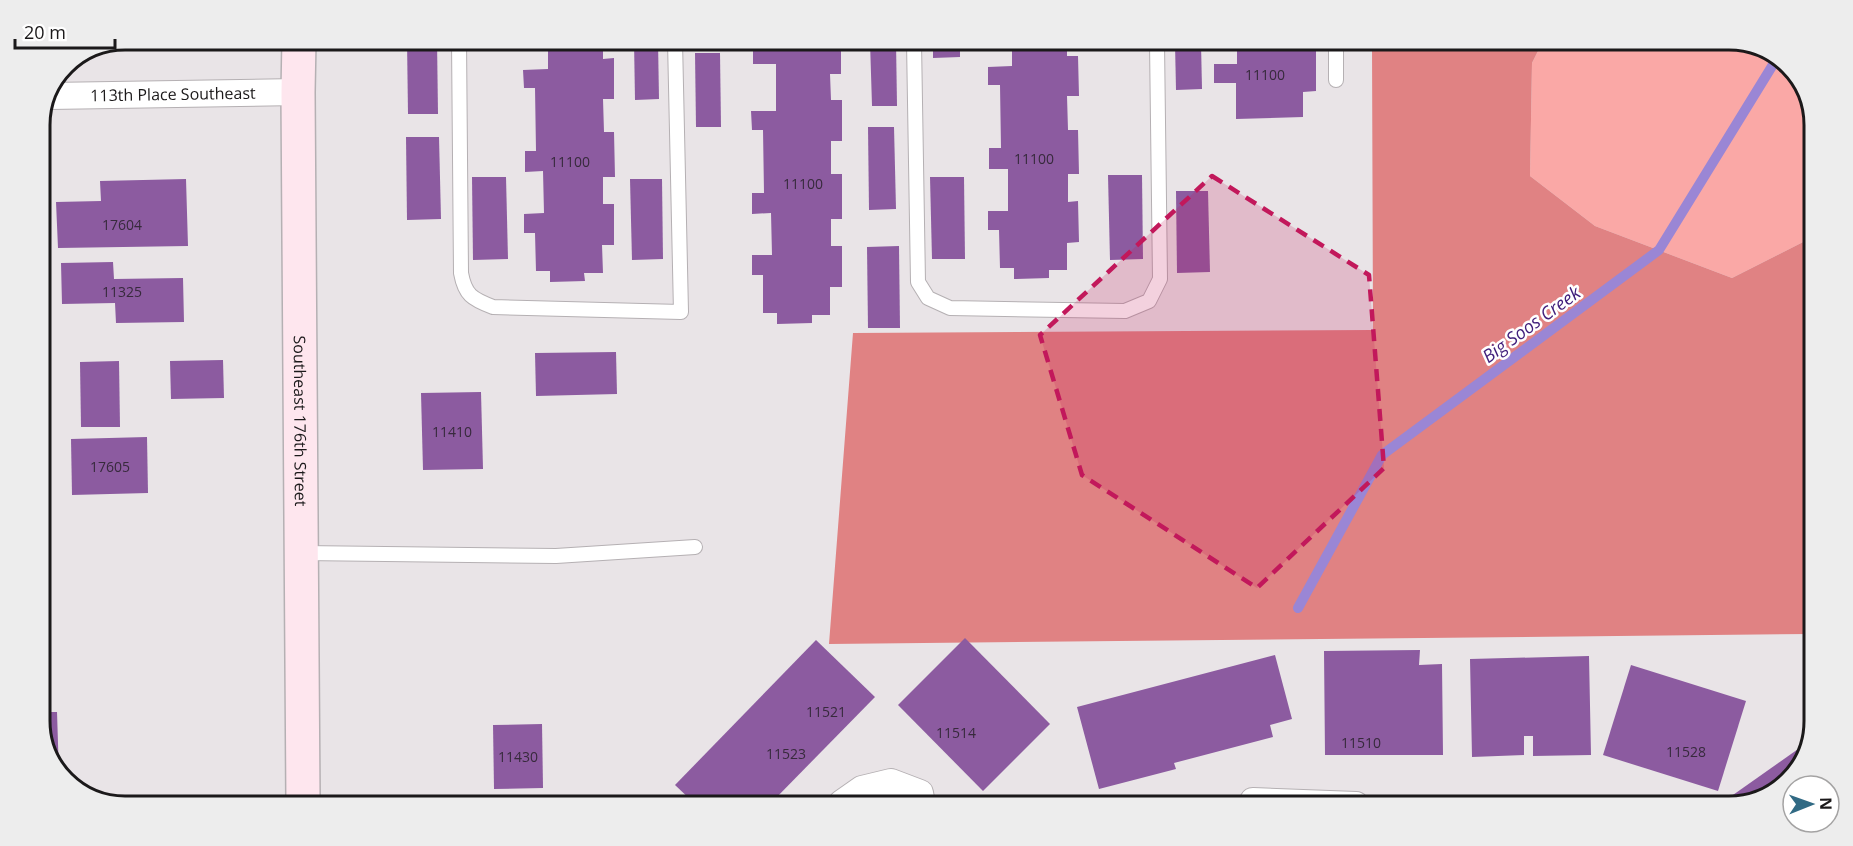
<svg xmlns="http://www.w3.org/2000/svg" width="1853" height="846" font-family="'Open Sans',sans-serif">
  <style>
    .green { fill: #faa8a6 }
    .forest { fill: #e08283 }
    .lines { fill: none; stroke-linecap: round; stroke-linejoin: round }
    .stream { stroke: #9a86d5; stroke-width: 10 }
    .building { fill: #8c5ba0 }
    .lane-casing { stroke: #b5b0b3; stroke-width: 16 }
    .street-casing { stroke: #b5b0b3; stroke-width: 28 }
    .secondary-casing { stroke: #b5b0b3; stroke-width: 36 }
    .lane { stroke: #fff; stroke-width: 14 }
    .street { stroke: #fff; stroke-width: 26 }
    .secondary { stroke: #fee6ee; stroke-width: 33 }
    .marked { fill: #c2185b; fill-opacity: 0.2; stroke: #c2185b; stroke-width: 4.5; stroke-dasharray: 12 8; stroke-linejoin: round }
    .labels { text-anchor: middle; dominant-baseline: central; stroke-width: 5; stroke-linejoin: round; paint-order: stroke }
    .number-label { font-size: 14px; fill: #372a3c }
    .street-label { font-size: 16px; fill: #1b191a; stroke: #fff }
    .water-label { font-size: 18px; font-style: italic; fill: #42207c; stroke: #fff }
    .rim { fill: none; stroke: #1b191a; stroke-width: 3 }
  </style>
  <rect width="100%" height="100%" fill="#e9e4e7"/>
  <polygon class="green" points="1541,45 1762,46 1799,77 1814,119 1813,237 1732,278 1595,226 1530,176 1532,63"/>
  <polygon class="forest" points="1372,44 1541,45 1532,63 1530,176 1595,226 1732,278 1813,237 1809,634 829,644 853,333 1373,330"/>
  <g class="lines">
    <polyline class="stream" points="1298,608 1382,455 1659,250 1777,58"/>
  </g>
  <g class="building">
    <polygon points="407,40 437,40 438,114 408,114"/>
    <polygon points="548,41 603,41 603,59 614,58 614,99 603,99 604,132 614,132 615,177 603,177 603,204 614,204 614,245 602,245 603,273 584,273 585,281 550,282 550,271 536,271 535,233 524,233 524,214 544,213 543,171 525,172 525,151 536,151 535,88 524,88 523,70 548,69"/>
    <polygon points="634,41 658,41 659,99 635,100"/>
    <polygon points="765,42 841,42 841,74 830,74 831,100 842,100 842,141 831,141 831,174 842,174 842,219 831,219 831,246 842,246 842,287 830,287 830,315 812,315 812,323 777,324 777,313 763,313 763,275 752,275 752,255 772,255 771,213 752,214 752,193 764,193 763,130 752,130 751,111 776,111 776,64 753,64 753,46 765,46"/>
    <polygon points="870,42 896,42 897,106 872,106"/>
    <polygon points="933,42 960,42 960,57 933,58"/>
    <polygon points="1012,43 1067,43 1067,56 1078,56 1079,96 1067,96 1068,130 1078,130 1079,174 1068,174 1068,202 1078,201 1079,242 1067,243 1067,270 1049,270 1049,278 1014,279 1014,268 1000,268 999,230 988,230 988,211 1008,211 1008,169 989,169 989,148 1001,148 1000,85 988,85 988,67 1012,66"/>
    <polygon points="1175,43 1201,43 1202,89 1176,90"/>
    <polygon points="1237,43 1304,44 1304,51 1316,51 1316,91 1303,92 1303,117 1236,119 1236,83 1214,83 1214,64 1237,64"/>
    <polygon points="695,53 720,53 721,127 696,127"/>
    <polygon points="868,127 894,127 896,209 869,210"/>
    <polygon points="406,137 439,137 441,219 407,220"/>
    <polygon points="1108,175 1142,175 1143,259 1110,260"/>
    <polygon points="39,176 42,176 43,234 39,234"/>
    <polygon points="472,177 506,177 508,259 473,260"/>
    <polygon points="930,177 964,177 965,259 932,259"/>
    <polygon points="186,179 188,246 58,248 56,202 101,201 100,181"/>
    <polygon points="630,179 662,179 663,259 632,260"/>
    <polygon points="1176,191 1208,191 1210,272 1177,273"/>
    <polygon points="899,246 900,328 868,328 867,247"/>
    <polygon points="113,262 114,279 183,278 184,322 116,323 115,303 62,304 61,263"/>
    <polygon points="616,352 617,394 536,396 535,353"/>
    <polygon points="223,360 224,398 171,399 170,361"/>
    <polygon points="119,361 120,427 81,427 80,362"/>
    <polygon points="481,392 483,469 423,470 421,393"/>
    <polygon points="147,437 148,493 72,495 71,439"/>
    <polygon points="39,442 49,442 50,488 39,488"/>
    <polygon points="965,638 1050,724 983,791 898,705"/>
    <polygon points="816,640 875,697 771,803 694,803 675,785"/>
    <polygon points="1420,650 1419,665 1442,664 1443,755 1325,755 1324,651"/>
    <polygon points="1275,655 1292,719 1270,725 1273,737 1174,763 1176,769 1099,789 1077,707"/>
    <polygon points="1589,656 1591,755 1533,756 1533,736 1524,736 1524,755 1472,757 1470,659"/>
    <polygon points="1631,665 1746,701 1718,791 1603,755"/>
    <polygon points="39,712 57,712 59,775 39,728"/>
    <polygon points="542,724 543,788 494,789 493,725"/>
    <polygon points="1801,747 1807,756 1776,793 1727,807 1723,802"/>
  </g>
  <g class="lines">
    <defs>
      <g id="lane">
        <path d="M459,40L461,273C465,295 472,299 493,307L681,312L675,41"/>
        <polyline points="914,42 918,282 928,298 950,308 1125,311 1149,301 1160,279 1157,43"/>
        <polyline points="1336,44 1336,80"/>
        <polyline points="302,553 556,556 695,547"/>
      </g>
      <g id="street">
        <path id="s1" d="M49,96L298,92"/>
        <polyline points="842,803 862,789 891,782 920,793 922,804"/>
        <polyline points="1251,805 1253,801 1356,805"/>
      </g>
      <g id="secondary">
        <path id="s2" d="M299,40L298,92L303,801"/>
      </g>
    </defs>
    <use href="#lane" class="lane-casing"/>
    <use href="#street" class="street-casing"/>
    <use href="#secondary" class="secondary-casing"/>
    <use href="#lane" class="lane"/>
    <use href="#street" class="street"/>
    <use href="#secondary" class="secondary"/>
  </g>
  <path class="marked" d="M1212,176L1369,275L1384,468L1257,588L1082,475L1040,335Z"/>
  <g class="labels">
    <g class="number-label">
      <text x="1265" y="74">11100</text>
      <text x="1034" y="158">11100</text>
      <text x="570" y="161">11100</text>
      <text x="803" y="183">11100</text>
      <text x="122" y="224">17604</text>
      <text x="122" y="291">11325</text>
      <text x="452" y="431">11410</text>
      <text x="110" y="466">17605</text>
      <text x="826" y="711">11521</text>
      <text x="956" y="732">11514</text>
      <text x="1361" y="742">11510</text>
      <text x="1686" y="751">11528</text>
      <text x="786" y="753">11523</text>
      <text x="518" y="756">11430</text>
    </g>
    <g class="street-label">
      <text stroke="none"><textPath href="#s1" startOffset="124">113th Place Southeast</textPath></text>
      <text stroke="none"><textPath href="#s2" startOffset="381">Southeast 176th Street</textPath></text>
    </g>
    <g class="water-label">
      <text transform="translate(1531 324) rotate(-36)">Big Soos Creek</text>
    </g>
  </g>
  <path d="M0 0H1853V846H0ZM125 50H1729A75 75 0 0 1 1804 125V721A75 75 0 0 1 1729 796H125A75 75 0 0 1 50 721V125A75 75 0 0 1 125 50Z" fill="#ededed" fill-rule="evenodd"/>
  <path class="rim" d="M125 50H1729A75 75 0 0 1 1804 125V721A75 75 0 0 1 1729 796H125A75 75 0 0 1 50 721V125A75 75 0 0 1 125 50Z"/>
  <g transform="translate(1811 804) rotate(89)"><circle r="28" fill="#ffffff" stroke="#a4a3a3" stroke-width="1.5"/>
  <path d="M0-4.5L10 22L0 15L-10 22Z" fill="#316a84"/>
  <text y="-9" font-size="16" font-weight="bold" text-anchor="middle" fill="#1b191a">N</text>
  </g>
  <path d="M15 39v9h100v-9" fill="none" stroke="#1b191a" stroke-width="3"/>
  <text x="24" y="39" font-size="18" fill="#1b191a" stroke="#ffffff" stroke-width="4.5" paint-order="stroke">20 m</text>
</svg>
